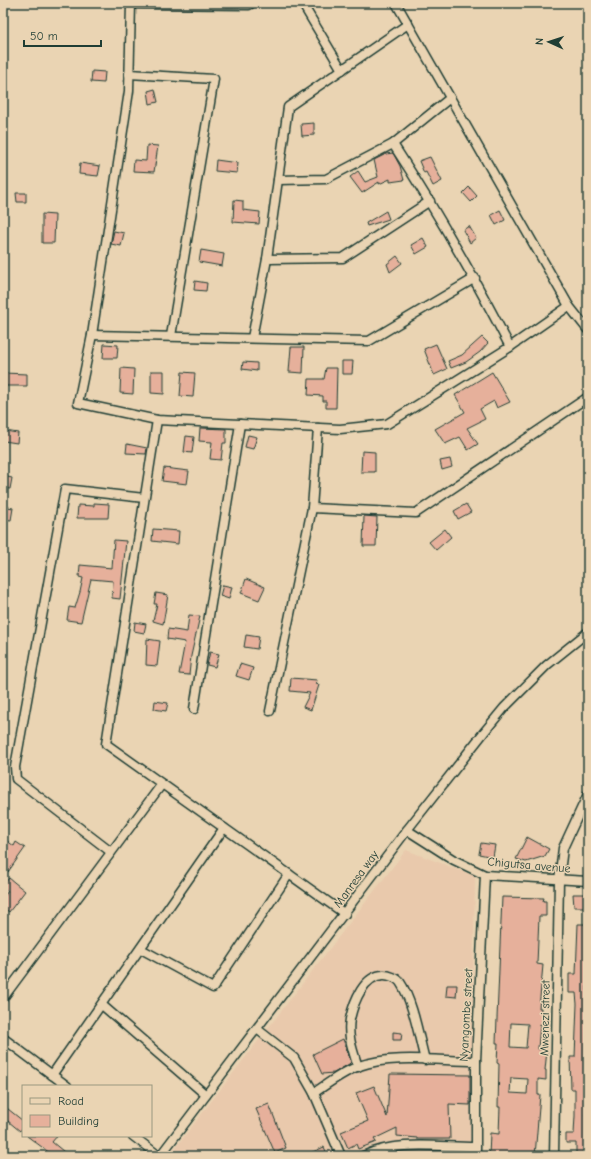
<svg xmlns="http://www.w3.org/2000/svg" width="591" height="1159" font-family="'Comic Neue',sans-serif">
  <style>
    .built { fill: #e9c9ac }
    .building { fill: #e6b09b; stroke: #1f3d34; fill-rule: evenodd }
    .lines { fill: none; stroke-linecap: round; stroke-linejoin: round }
    .minor-casing { stroke: #1f3d34; stroke-width: 11 }
    .minor { stroke: #ead4b3; stroke-width: 8 }
    .labels { text-anchor: middle; dominant-baseline: central; stroke-width: 3; stroke-linejoin: round; paint-order: stroke }
    .street-label { font-size: 12px; fill: #1f3d34; stroke: #ead4b3 }
  </style>
  <rect width="100%" height="100%" fill="#ead4b3"/>
  <filter id="ink" filterUnits="userSpaceOnUse"><feTurbulence type="fractalNoise" baseFrequency=".025" numOctaves="2"/><feDisplacementMap in="SourceGraphic" scale="8" xChannelSelector="R" yChannelSelector="G"/><feConvolveMatrix kernelMatrix="1 2 1 2 8 2 1 2 1" color-interpolation-filters="sRGB"/></filter>
  <g filter="url(#ink)">
    <polygon class="built" points="406,850 475,876 470,1156 169,1156"/>
    <g class="building">
      <polygon points="92,71 105,72 104,83 91,82"/>
      <polygon points="155,89 158,102 150,104 148,91"/>
      <polygon points="314,123 314,135 302,136 301,124"/>
      <polygon points="147,145 158,146 154,172 133,171 134,160 146,161"/>
      <polygon points="393,153 400,166 404,180 390,182 390,179 379,184 379,182 362,193 350,177 358,171 365,182 378,177 374,160 386,154"/>
      <polygon points="430,157 442,181 433,186 426,172 424,173 419,161"/>
      <polygon points="216,160 238,163 237,173 215,171"/>
      <polygon points="80,163 100,166 98,176 79,174"/>
      <polygon points="469,187 477,196 471,202 463,193"/>
      <polygon points="16,193 26,193 26,202 17,202"/>
      <polygon points="234,200 243,201 243,210 260,212 259,224 233,222"/>
      <polygon points="500,210 505,220 496,225 491,215"/>
      <polygon points="386,211 389,219 367,226 366,223"/>
      <polygon points="42,214 55,215 54,243 42,243"/>
      <polygon points="469,226 476,238 470,243 463,230"/>
      <polygon points="114,231 124,233 121,246 111,244"/>
      <polygon points="423,238 428,247 416,254 411,245"/>
      <polygon points="201,250 224,254 222,266 199,262"/>
      <polygon points="397,256 402,263 390,272 387,264"/>
      <polygon points="195,281 207,283 206,291 194,290"/>
      <polygon points="482,337 488,343 480,352 466,362 451,368 448,361 462,355"/>
      <polygon points="104,344 118,345 117,358 103,358"/>
      <polygon points="436,344 447,369 434,375 424,349"/>
      <polygon points="291,347 304,347 303,373 289,372"/>
      <polygon points="342,361 353,361 352,374 342,374"/>
      <polygon points="243,362 257,363 257,371 242,369"/>
      <polygon points="121,368 134,369 133,394 120,393"/>
      <polygon points="326,368 337,368 336,408 326,408 326,401 323,401 323,396 308,395 309,379 324,379"/>
      <polygon points="151,371 164,371 164,394 151,393"/>
      <polygon points="182,372 195,373 193,397 180,396"/>
      <polygon points="492,372 510,402 497,408 494,401 480,409 485,419 467,428 478,444 468,450 460,437 445,444 435,429 465,412 455,395"/>
      <polygon points="3,373 27,374 27,386 3,386"/>
      <polygon points="200,428 226,429 226,443 223,443 221,460 210,459 212,442 199,441"/>
      <polygon points="5,431 18,433 17,443 4,441"/>
      <polygon points="248,435 257,437 253,449 245,447"/>
      <polygon points="186,436 194,437 192,453 184,452"/>
      <polygon points="127,444 147,448 146,454 126,453"/>
      <polygon points="362,451 375,452 375,472 361,472"/>
      <polygon points="450,459 452,467 442,470 440,461"/>
      <polygon points="164,468 189,471 187,484 162,481"/>
      <polygon points="3,476 12,478 10,489 3,488"/>
      <polygon points="94,503 109,504 108,518 77,518 78,505 94,506"/>
      <polygon points="466,504 471,512 458,519 454,511"/>
      <polygon points="3,506 13,508 11,520 3,519"/>
      <polygon points="364,516 377,517 376,546 363,546"/>
      <polygon points="153,529 179,531 178,544 152,541"/>
      <polygon points="445,529 451,537 436,550 429,542"/>
      <polygon points="114,540 126,541 120,599 112,598 113,581 91,579 81,622 67,620 69,607 75,608 80,592 83,578 79,577 80,565 112,568"/>
      <polygon points="246,579 265,587 259,600 241,593"/>
      <polygon points="223,585 232,587 229,599 220,596"/>
      <polygon points="156,593 168,595 163,624 153,621 157,604 154,604"/>
      <polygon points="189,615 200,616 191,656 189,675 179,674 185,642 167,639 168,629 187,632"/>
      <polygon points="135,622 146,624 144,633 134,631"/>
      <polygon points="246,635 259,637 257,649 244,647"/>
      <polygon points="147,639 160,641 157,666 146,665"/>
      <polygon points="210,652 219,654 215,667 207,665"/>
      <polygon points="240,664 253,668 249,680 236,676"/>
      <polygon points="291,678 317,680 316,684 319,685 311,710 303,707 310,693 290,691"/>
      <polygon points="155,701 168,703 166,711 154,709"/>
      <polygon points="527,837 549,849 545,856 526,862 516,859"/>
      <polygon points="3,838 14,846 16,842 25,848 8,872 3,869"/>
      <polygon points="481,843 495,845 493,857 479,854"/>
      <polygon points="9,878 25,891 9,912 3,907 3,898 8,891 3,887 3,885"/>
      <polygon points="573,894 588,894 588,907 574,907"/>
      <path d="M502,897L544,898L543,901H546V916H539L537,964L543,965L539,1008H541V1015H546L545,1025L540,1024L538,1049L547,1050L545,1070H546V1080L538,1079V1095H540L535,1156H489L490,1133L499,1134L500,1107H498L499,1064L497,1063L498,1043H496ZM511,1023L528,1024L526,1048L510,1047ZM511,1078L528,1079L527,1094L510,1093Z"/>
      <polygon points="578,924 588,924 586,1056 588,1056 588,1089 586,1116 588,1156 576,1156 576,1143 566,1143 566,1134 574,1134 575,1116 575,1089 571,1089 570,1057 575,1057 577,1004 576,993 569,993 569,974 576,974"/>
      <polygon points="447,985 457,985 456,997 446,996"/>
      <polygon points="393,1032 402,1033 401,1040 393,1040"/>
      <polygon points="343,1039 351,1062 349,1064 334,1073 322,1074 313,1054"/>
      <polygon points="390,1074 470,1075 470,1105 449,1104 450,1139 417,1139 417,1138 397,1136 397,1128 374,1139 376,1142 358,1149 356,1144 348,1148 341,1132 368,1121 356,1093 374,1086 387,1117"/>
      <polygon points="269,1104 286,1148 275,1153 256,1109"/>
      <polygon points="3,1105 23,1121 23,1127 20,1131 3,1117"/>
      <polygon points="27,1136 57,1136 52,1142 69,1156 54,1156"/>
      <polygon points="324,1147 328,1156 304,1156"/>
    </g>
    <g class="lines">
      <defs>
        <g id="minor">
          <polyline points="131,3 129,91 92,335 78,403 157,420 340,429 387,424 510,347 569,306"/>
          <polyline points="302,3 342,70"/>
          <polyline points="396,3 569,306 588,330"/>
          <polyline points="131,4 249,5 252,3"/>
          <polyline points="129,74 214,79 171,336"/>
          <path d="M393,144C436,210 474,277 510,347"/>
          <polyline points="278,180 326,179 393,144 450,98"/>
          <polyline points="267,259 343,258 430,201"/>
          <polyline points="92,335 369,341 475,278"/>
          <polyline points="252,338 267,259 288,107 408,24"/>
          <polyline points="157,420 106,744 345,914"/>
          <polyline points="312,508 416,513 588,397"/>
          <polyline points="194,709 240,424"/>
          <polyline points="270,711 312,508 318,428"/>
          <polyline points="407,830 454,860 485,875 588,881"/>
          <polyline points="111,852 16,779 15,767 65,489 144,498"/>
          <polyline points="141,949 213,988 289,874"/>
          <polyline points="3,998 162,784"/>
          <polyline points="102,1005 206,1095"/>
          <polyline points="257,1029 294,1058 314,1093 341,1156"/>
          <polyline points="3,1038 67,1086"/>
          <path d="M358,1067C353,1051 347,1036 350,1019C354,1001 364,975 384,975C389,975 397,978 400,982C413,1001 419,1038 425,1060"/>
          <polyline points="52,1075 224,828"/>
          <path d="M314,1093C328,1083 343,1072 359,1066C393,1054 439,1061 476,1061"/>
          <polyline points="133,1136 159,1156"/>
          <polyline points="160,1156 407,830 485,731 504,708 547,665 588,632"/>
          <path d="M363,1156C397,1140 438,1147 474,1147"/>
          <polyline points="476,1156 476,1061 485,875"/>
          <polyline points="554,1156 559,880 563,848 588,794"/>
        </g>
      </defs>
      <use href="#minor" class="minor-casing"/>
      <use href="#minor" class="minor"/>
    </g>
  </g>
  <g class="labels">
    <g class="street-label">
      <text transform="translate(529 865) rotate(5)">Chigutsa avenue</text>
      <text transform="translate(356 879) rotate(-54)">Manresa way</text>
      <text transform="translate(466 1015) rotate(-87)">Nyangombe street</text>
      <text transform="translate(545 1018) rotate(-89)">Mwenezi street</text>
    </g>
  </g>
  <rect width="591" height="1159" fill="none" stroke="#ead4b3" stroke-width="16"/>
  <rect x="8" y="8" width="575" height="1143" fill="none" stroke="#1f3d34" stroke-width="1.5" filter="url(#ink)"/>
  <rect x="22" y="1085" width="130" height="52" fill="#ead4b3" stroke="#999880"/>
  <rect x="30" y="1098" width="20" height="6" fill="#ead4b3" stroke="#999880"/>
  <text x="58" y="1105" font-size="12" fill="#1f3d34">Road</text>
  <rect x="30" y="1115" width="20" height="12" fill="#e6b09b" stroke="#999880"/>
  <text x="58" y="1125" font-size="12" fill="#1f3d34">Building</text>
  <g transform="translate(549 42) rotate(273)" stroke="#ead4b3" stroke-width="3" paint-order="stroke">
  <path d="M0-3L7 15L0 10L-7 15Z" fill="#1f3d34"/>
  <text y="-6" font-size="11" font-weight="bold" text-anchor="middle" fill="#1f3d34">N</text>
  </g>
  <path d="M24 40v6h77v-6" fill="none" stroke="#1f3d34" stroke-width="2"/>
  <text x="30" y="40" font-size="12" fill="#1f3d34" stroke="#ead4b3" stroke-width="3" paint-order="stroke">50 m</text>
</svg>
